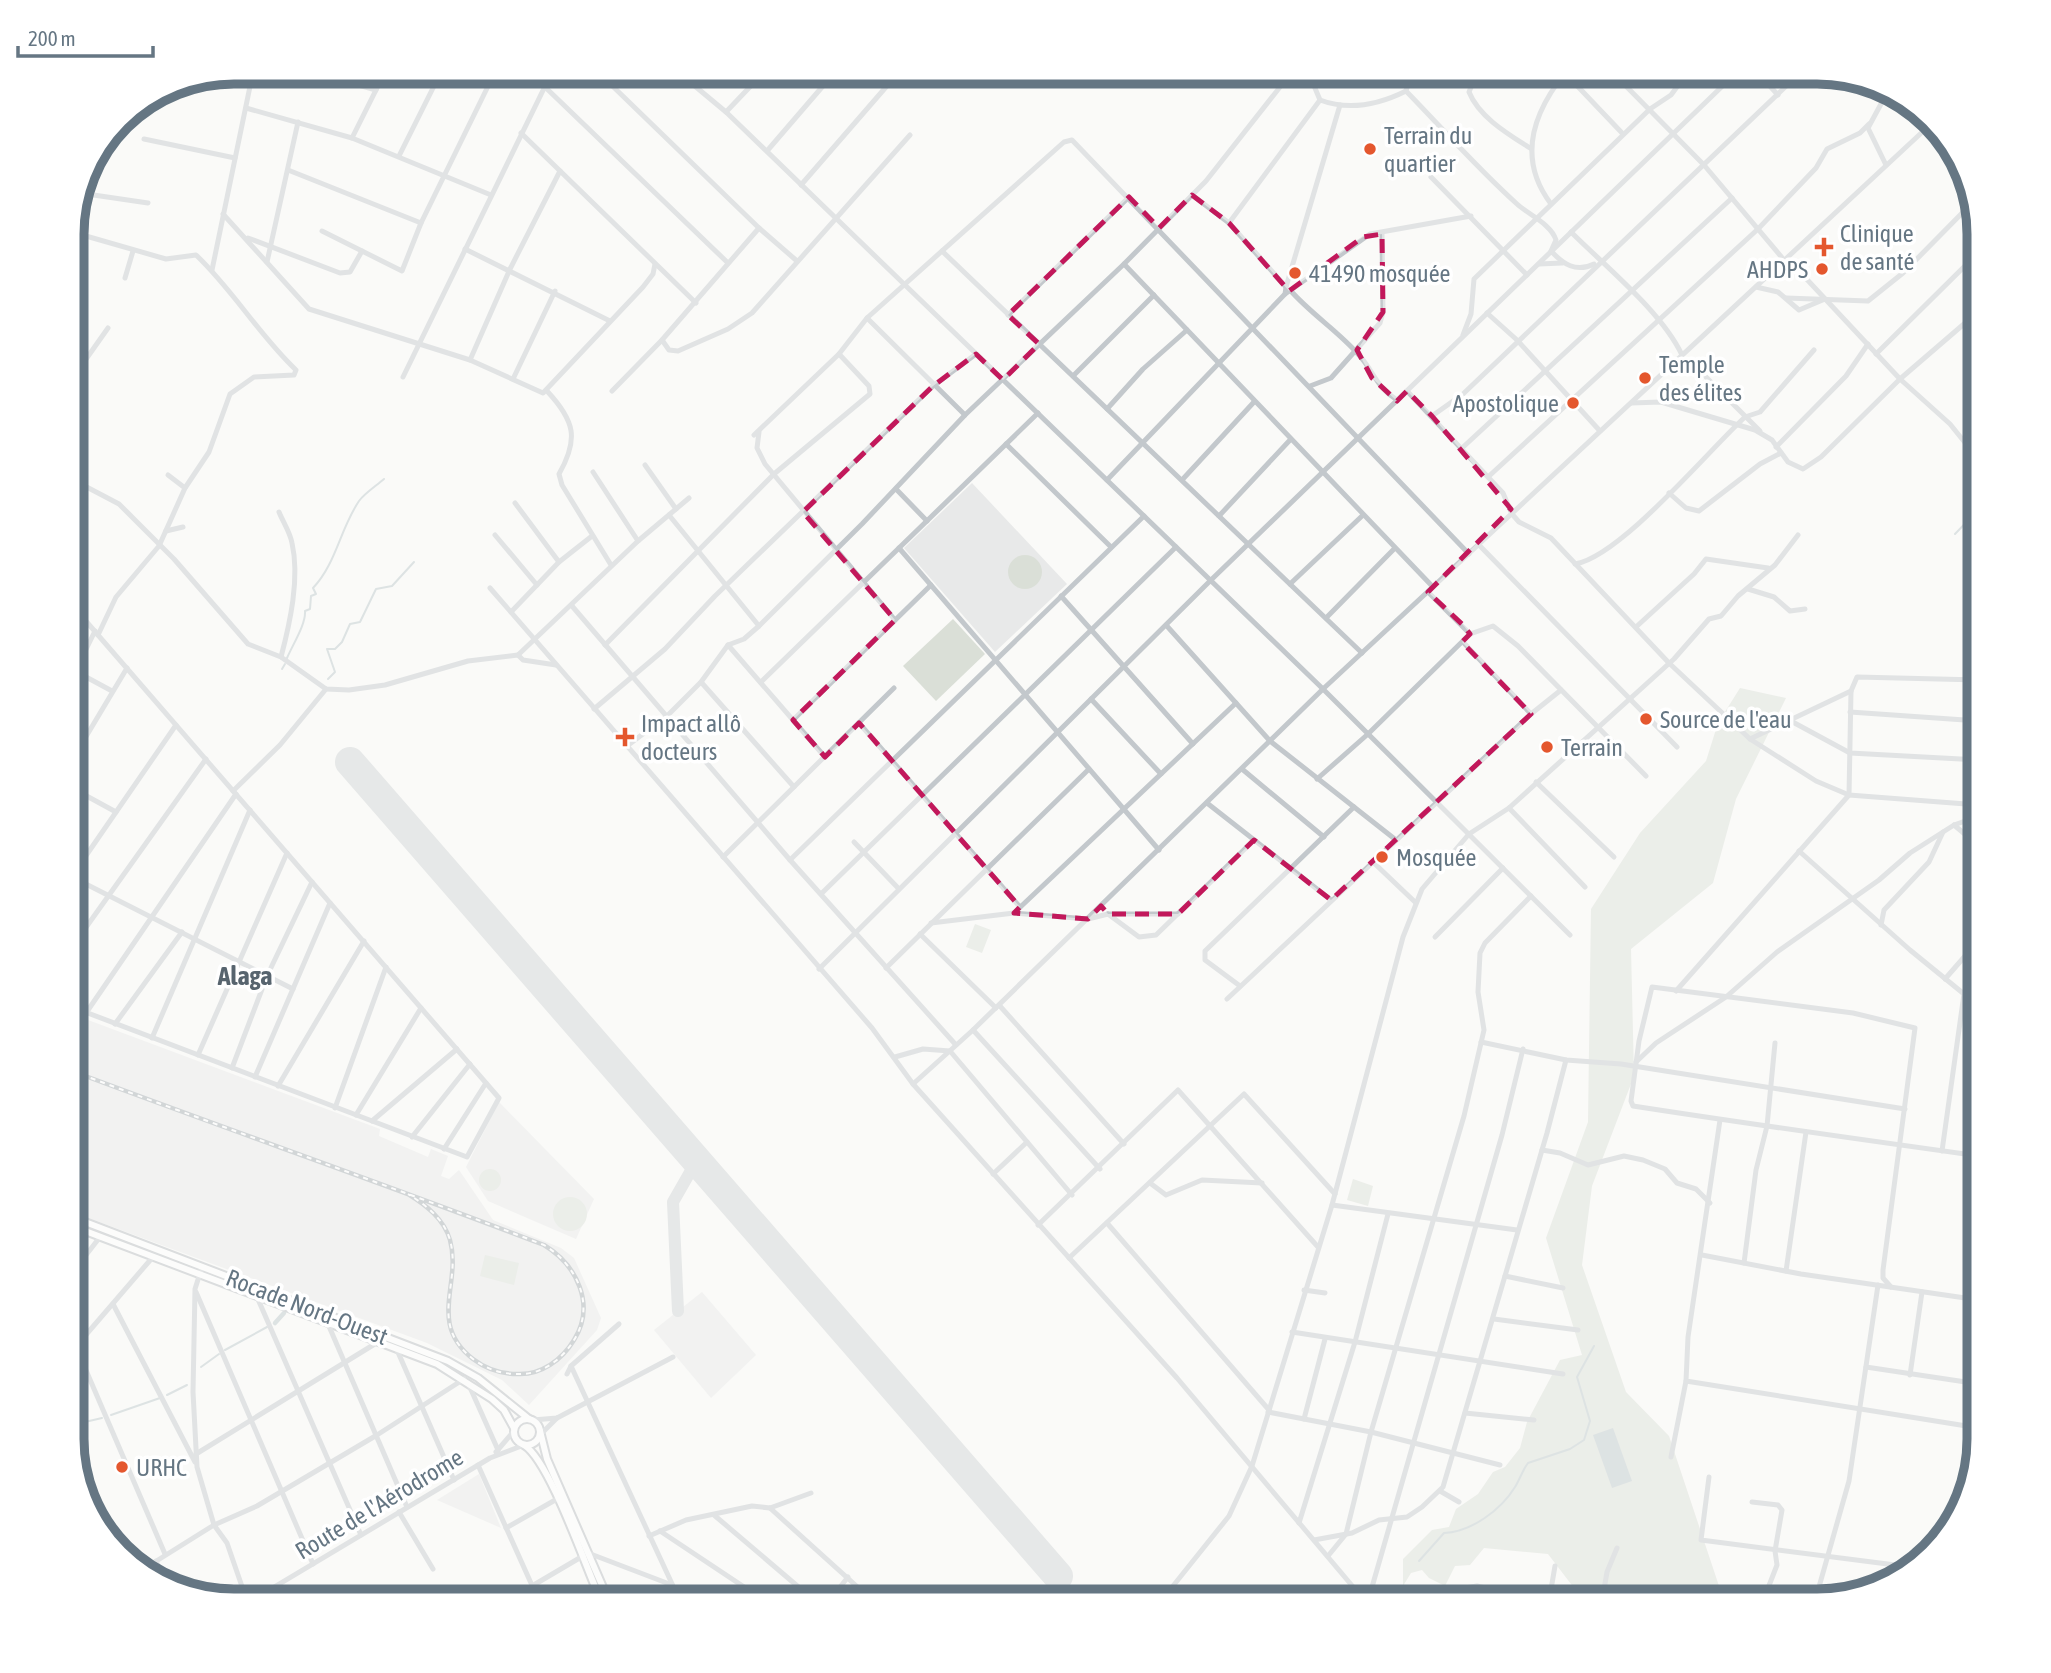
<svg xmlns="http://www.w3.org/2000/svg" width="2051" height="1673" font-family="'Asap Condensed',sans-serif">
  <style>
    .built { fill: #e8e9e9 }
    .green { fill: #dadfd7 }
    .water { fill: #bbc7cb }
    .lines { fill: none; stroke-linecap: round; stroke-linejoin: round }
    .stream { stroke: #bbc7cb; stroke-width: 2 }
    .canal { stroke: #bbc7cb; stroke-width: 4.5 }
    .taxiway { stroke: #ced2d4; stroke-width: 12 }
    .runway { stroke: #ced2d4; stroke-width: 30 }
    .major-casing { stroke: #b5babe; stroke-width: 10 }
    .minor { stroke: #c3c8cc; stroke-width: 5 }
    .major { stroke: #fff; stroke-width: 6 }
    .rail-casing { stroke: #a2aab0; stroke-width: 4.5 }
    .rail { stroke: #fff; stroke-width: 2; stroke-dasharray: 5; stroke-linecap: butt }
    .marked { fill: none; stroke: #c2185b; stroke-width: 5; stroke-dasharray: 14 9; stroke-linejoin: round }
    .poi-dot { fill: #e4572e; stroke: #fff; stroke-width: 2.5 }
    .labels { text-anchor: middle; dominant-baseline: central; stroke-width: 7; stroke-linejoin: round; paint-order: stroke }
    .poi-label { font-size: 24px; fill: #657683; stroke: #fff; text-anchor: start }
    .street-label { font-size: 24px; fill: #657683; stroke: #fff }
    .neighbourhood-label { font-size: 26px; font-weight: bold; fill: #57646e; stroke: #fff }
    .rim { fill: none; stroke: #657683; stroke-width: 9 }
  </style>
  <rect width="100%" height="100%" fill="#fafaf8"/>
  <g class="built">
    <polygon points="972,483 1067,584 995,652 904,548"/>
    <polygon points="72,1014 380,1129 379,1136 428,1157 431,1149 448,1156 441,1176 449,1179 459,1170 493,1220 561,1248 574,1258 601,1318 597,1330 529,1405 502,1380 427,1343 72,1212"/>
    <polygon points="499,1102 594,1199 576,1239 488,1201 466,1167"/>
    <polygon points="702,1292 756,1355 711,1398 654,1330"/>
    <polygon points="479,1474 501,1528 437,1500"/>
  </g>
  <g class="green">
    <circle cx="1025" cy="572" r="17"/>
    <polygon points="953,619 985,654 936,701 903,666"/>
    <polygon points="1740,688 1786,698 1736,799 1713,883 1631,949 1634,1076 1592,1186 1582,1265 1626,1392 1669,1436 1724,1601 1584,1601 1548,1554 1484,1548 1470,1565 1455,1566 1445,1586 1429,1578 1422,1570 1411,1573 1403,1586 1403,1559 1432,1530 1449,1527 1456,1509 1478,1494 1493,1472 1505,1467 1520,1448 1527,1422 1560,1360 1582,1355 1546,1238 1588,1122 1591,909 1640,833 1706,761 1718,723"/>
    <polygon points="975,924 991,930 982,953 966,947"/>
    <circle cx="490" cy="1180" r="11"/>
    <polygon points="1353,1179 1373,1186 1368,1206 1347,1200"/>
    <circle cx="570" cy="1214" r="17"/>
    <polygon points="485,1255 519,1263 514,1285 480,1276"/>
  </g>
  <polygon class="water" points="1613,1428 1632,1481 1612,1488 1593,1435"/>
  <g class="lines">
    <g class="stream">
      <polyline points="1955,534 1979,509"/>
      <path d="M287,658C293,644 306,624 305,611L310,609L311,596L316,594L313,588C336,564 340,529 359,501C365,493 376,486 384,479"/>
      <polyline points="282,669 285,664"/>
      <polyline points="328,679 335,672 327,649 335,649 342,642 350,624 360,622 376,589 392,586 414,562"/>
      <polyline points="225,1350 267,1327"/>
      <polyline points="201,1367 219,1354"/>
      <polyline points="167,1395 187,1385"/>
      <polyline points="111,1415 160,1398"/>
      <polyline points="72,1425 102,1418"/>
      <path d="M1419,1561L1444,1533C1471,1532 1501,1510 1515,1487C1520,1479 1522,1471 1528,1463L1570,1449L1584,1440L1590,1421L1577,1377L1594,1346"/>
    </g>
    <polyline class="canal" points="275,1323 284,1313"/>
    <polyline class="taxiway" points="678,1311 673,1202 697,1160"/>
    <polyline class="runway" points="350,762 1058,1576"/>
    <defs>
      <g id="major">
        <polyline points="72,1217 448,1361 478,1378 529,1419"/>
        <polyline points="72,1226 437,1364 492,1399 504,1410 514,1428"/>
        <circle cx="527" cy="1432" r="13"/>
        <polyline points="540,1431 547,1459 609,1601"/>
        <path d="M524,1445C550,1461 586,1568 601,1601"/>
      </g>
    </defs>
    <use href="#major" class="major-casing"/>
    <g class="minor">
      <polyline points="313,72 376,90"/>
      <polyline points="598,72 759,228 797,261"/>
      <polyline points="678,72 726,112 905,285 1323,689 1570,935"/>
      <path d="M1299,72L1312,81L1320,100C1349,111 1378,105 1406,91"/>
      <path d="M1411,72L1406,91C1443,129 1478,169 1517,204C1529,215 1551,224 1556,240L1551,251C1563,264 1576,273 1594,264"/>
      <polyline points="1564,72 1623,134"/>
      <polyline points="1612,72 1704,165 1784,260 1800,272 1900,379 1950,424 1979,460"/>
      <polyline points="1757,72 1778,95"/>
      <path d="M1476,75L1469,92C1479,117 1508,134 1530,148"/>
      <polyline points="544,86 728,263"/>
      <polyline points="246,108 352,138 491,195"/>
      <polyline points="726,112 764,72"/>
      <polyline points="521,133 696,303"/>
      <polyline points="352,138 385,72"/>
      <polyline points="144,139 235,158"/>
      <polyline points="767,151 835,72"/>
      <polyline points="399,156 441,72"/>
      <polyline points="1886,165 1868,128 1888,91"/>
      <polyline points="288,170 421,223"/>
      <polyline points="1431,177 1527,275"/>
      <polyline points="801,185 899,72"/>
      <polyline points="80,193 148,203"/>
      <path d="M1551,204C1517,159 1532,114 1565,73"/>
      <polyline points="223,214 309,309 470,360 543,393 643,287 653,274 655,264"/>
      <polyline points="1229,223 1320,100"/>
      <polyline points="322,231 402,271 421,223 495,72"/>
      <path d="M72,232L166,259L196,255C233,290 259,335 296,370L294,375L254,377L230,394L209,452L185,488L159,546L116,597L98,635"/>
      <path d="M1571,232C1605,266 1662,312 1682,355"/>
      <polyline points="248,238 340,273 350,272 362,251"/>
      <polyline points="465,249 610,321"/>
      <polyline points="942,251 1362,653"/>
      <polyline points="267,262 298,122"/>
      <polyline points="1124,264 1433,587"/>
      <polyline points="1539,264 1562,263"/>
      <polyline points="212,270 253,72"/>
      <polyline points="1773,273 1794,267"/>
      <polyline points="125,278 133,251"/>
      <polyline points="1286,287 1340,105"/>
      <polyline points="1756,287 1778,292 1799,310 1825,299"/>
      <path d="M1290,290C1311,314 1338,331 1358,354C1374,371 1375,386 1397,400"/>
      <polyline points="1285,294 1370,234 1471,216"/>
      <polyline points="1786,298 1868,301 1903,273 1972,203"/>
      <polyline points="1487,313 1517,340 1600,431"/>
      <polyline points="1008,315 1129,197"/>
      <polyline points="867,318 965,415"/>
      <polyline points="1463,335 1471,314 1474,279 1650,109 1671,95 1688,72"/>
      <polyline points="662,340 669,350 678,351 728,329 752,313 910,135"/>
      <polyline points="1876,354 1979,252"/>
      <polyline points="470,360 510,269 560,171"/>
      <polyline points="1675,362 1699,370 1760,431"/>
      <polyline points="1073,376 1154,295"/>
      <polyline points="403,377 552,72"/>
      <polyline points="72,379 108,328"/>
      <polyline points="513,379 555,291"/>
      <polyline points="1310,386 1331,378 1380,323 1383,312 1382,234"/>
      <path d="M547,391C575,421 579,439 559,474L562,485L611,565"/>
      <polyline points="612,391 662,340 759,228"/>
      <polyline points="1407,391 1503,493 1512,514 1519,522 1551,538 1669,663 1750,739 1816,781 1849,795 1979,805"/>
      <polyline points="1631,403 1661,402 1755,430 1772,440 1788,462 1803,469 1821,457 1900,379 1979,311"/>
      <polyline points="1107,409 1143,369 1187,330"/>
      <polyline points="1432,416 1463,394 1801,72"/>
      <polyline points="759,432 757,448 765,464 895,620"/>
      <polyline points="754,435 839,354 867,318 1064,142 1072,140 1469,554"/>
      <polyline points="1006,444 1111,547"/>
      <polyline points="1776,447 1846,376 1868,344"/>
      <polyline points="1461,449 1732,198"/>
      <polyline points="645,465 676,509"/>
      <polyline points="593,472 638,541"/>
      <polyline points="168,475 185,488"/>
      <polyline points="1488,477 1758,229 1816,168 1827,149 1860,133 1869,124"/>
      <polyline points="1107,480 1285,294 1286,287 1229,223 1192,195"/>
      <polyline points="1182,480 1254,402"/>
      <polyline points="79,483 119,504 174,559 248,644 281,657 326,689 349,690 385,685 468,661 518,655 523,660 556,665"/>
      <polyline points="896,489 927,521"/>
      <polyline points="1669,493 1686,508 1699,511 1760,464 1781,453"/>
      <polyline points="515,503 559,562"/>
      <path d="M279,512C283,522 290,532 292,543C300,578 290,623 281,657"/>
      <polyline points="669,515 759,626"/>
      <polyline points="1219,516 1290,440"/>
      <polyline points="166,531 183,527"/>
      <polyline points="495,535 537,585"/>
      <polyline points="1479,545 1677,747"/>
      <polyline points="899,548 1159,850"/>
      <path d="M1575,564C1621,556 1707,452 1745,417L1760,412L1814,350"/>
      <polyline points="1290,584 1362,516"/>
      <polyline points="490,588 872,1028 913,1084 1177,1378 1365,1601"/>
      <polyline points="1748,589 1774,597 1790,611 1805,609"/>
      <polyline points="1428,592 1470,634"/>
      <polyline points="1061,596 1193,744"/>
      <polyline points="572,606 790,860 956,1045"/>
      <polyline points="511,612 559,562 592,536"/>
      <polyline points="1326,618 1394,549"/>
      <polyline points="1166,625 1270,741 1396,840"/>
      <polyline points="1636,627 1694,574 1706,559 1768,568"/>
      <polyline points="1463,642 1531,714"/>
      <polyline points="605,645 774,474 870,394 869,386 839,354"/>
      <polyline points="728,645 825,757"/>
      <polyline points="518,655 638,541 689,498"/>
      <polyline points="75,671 112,691"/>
      <polyline points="72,678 95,631"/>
      <polyline points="701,682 794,787"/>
      <polyline points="761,682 1038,413"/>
      <polyline points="1091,699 1161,774"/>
      <polyline points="594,709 665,649 715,596 933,386 976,354"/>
      <polyline points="1850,712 1979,721"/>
      <polyline points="793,720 931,585"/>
      <polyline points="1789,720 1850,753 1979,760"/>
      <polyline points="859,723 1020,907"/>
      <polyline points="1750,739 1851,691"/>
      <polyline points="627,746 668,715 701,682 728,645 744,639 759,626 862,524 965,415 1124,264 1206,181 1280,87 1284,72"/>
      <polyline points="72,760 127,668"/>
      <polyline points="1242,769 1324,837"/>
      <polyline points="1317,779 1368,734 1470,634 1493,626 1518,646 1646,776"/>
      <polyline points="1536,782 1614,857"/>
      <polyline points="72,788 116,812"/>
      <polyline points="233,791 280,745 326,689"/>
      <polyline points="1207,803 1331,900"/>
      <polyline points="1509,808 1585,887"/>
      <polyline points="1954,825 1979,846"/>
      <polyline points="854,842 899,889"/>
      <polyline points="1799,851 1910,950 1964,994 1942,1151"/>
      <polyline points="723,857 894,688"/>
      <polyline points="790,860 1144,516"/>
      <polyline points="1374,863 1415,902"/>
      <polyline points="72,876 176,725"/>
      <polyline points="72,877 293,989"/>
      <polyline points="822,893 1176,547"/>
      <polyline points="1014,913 1236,703"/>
      <polyline points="1108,914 1139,937 1156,935 1254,840"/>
      <polyline points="931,923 1014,913 1088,919 1108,914 1178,914"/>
      <polyline points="1881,925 1884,910 1929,862 1943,832"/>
      <polyline points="920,934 996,1008"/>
      <polyline points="1435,937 1503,868"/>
      <polyline points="72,947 206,759"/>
      <polyline points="886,968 1089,769"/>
      <polyline points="819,969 1211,580 1737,72"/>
      <polyline points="1945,979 1979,940"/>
      <polyline points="1240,986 1205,960 1205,951 1354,807"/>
      <polyline points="1676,991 1849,795 1851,691 1857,677 1979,680"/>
      <polyline points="1227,999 1531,714 1561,690"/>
      <polyline points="999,1005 1124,1144"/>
      <polyline points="72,1007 467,1157 499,1098 72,605"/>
      <polyline points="86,1013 236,794"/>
      <polyline points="115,1024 182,932"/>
      <polyline points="973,1030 1100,1169"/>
      <polyline points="152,1038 250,810"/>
      <polyline points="1481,1042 1566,1060 1621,1064 1905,1109"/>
      <polyline points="198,1055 287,853"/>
      <polyline points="895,1057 923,1049 950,1051 1072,1195"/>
      <polyline points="1636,1062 1656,1043 1726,997 1777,952 1879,880 1910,853 1954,825 1979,816"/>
      <polyline points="232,1068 267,976 312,882"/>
      <polyline points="255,1077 330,903"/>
      <polyline points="913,1084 973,1030 1323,689 1932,123"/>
      <polyline points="278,1086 364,941"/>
      <polyline points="335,1108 386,967"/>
      <polyline points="356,1115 421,1008"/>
      <polyline points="1720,1120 1688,1337 1686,1381 1979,1428"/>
      <polyline points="372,1121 457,1049"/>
      <polyline points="412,1137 470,1064"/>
      <polyline points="444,1149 486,1083"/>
      <polyline points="1542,1150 1560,1153 1588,1165 1624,1156 1643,1160 1665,1169 1677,1183 1696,1189 1710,1203"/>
      <polyline points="993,1174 1027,1142"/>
      <polyline points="1150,1183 1166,1195 1202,1180 1262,1183"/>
      <polyline points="1332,1205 1517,1230"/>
      <polyline points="1107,1223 1269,1410"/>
      <polyline points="1038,1225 1178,1090 1318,1247"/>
      <polyline points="1702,1255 1801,1274 1979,1300"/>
      <polyline points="1069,1258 1244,1094 1335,1194"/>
      <polyline points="1744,1263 1756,1170 1767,1126 1775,1043"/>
      <polyline points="202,1267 195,1289 193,1392 197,1467 214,1525 227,1543 247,1601"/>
      <polyline points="1786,1271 1806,1132"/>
      <polyline points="72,1273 100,1237"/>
      <polyline points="1505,1276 1563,1288"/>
      <path d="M1891,1287L1883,1278V1270L1915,1028L1853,1013L1652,987L1639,1041L1631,1101L1633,1106C1749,1124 1864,1140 1979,1156"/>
      <polyline points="1304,1290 1325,1293"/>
      <polyline points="196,1292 313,1564"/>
      <polyline points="257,1297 361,1535"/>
      <polyline points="113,1304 195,1462"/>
      <polyline points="1494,1319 1578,1330"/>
      <polyline points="328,1324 407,1507"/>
      <polyline points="1292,1332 1563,1374"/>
      <polyline points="76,1347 165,1554"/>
      <polyline points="397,1350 454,1480"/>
      <polyline points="72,1351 152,1258"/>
      <polyline points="571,1366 680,1601"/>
      <polyline points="1866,1367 1979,1384"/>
      <polyline points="567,1374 571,1366 619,1324"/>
      <polyline points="1910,1375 1922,1292"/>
      <polyline points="468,1383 498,1450"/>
      <polyline points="1268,1412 1371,1432 1500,1465"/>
      <polyline points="1465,1413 1534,1420"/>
      <polyline points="1304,1419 1325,1339"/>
      <polyline points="533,1420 557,1418 673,1357"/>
      <polyline points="539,1436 557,1418"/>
      <polyline points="496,1452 514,1431"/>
      <polyline points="196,1454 378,1342"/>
      <polyline points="1671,1457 1686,1381"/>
      <polyline points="478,1465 539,1601"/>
      <polyline points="1709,1477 1701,1540 1911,1567"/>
      <polyline points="1440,1491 1459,1502"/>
      <polyline points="1752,1502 1778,1505 1782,1510 1775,1551 1777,1565 1763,1601"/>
      <polyline points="770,1508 873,1601"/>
      <polyline points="399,1512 433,1569"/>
      <polyline points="714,1515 815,1601"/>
      <polyline points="1299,1523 1355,1342 1388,1214"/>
      <polyline points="506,1528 557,1499"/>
      <polyline points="660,1531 765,1601"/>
      <polyline points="649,1536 686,1520 752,1506 770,1508 811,1493"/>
      <polyline points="1314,1540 1352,1533 1379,1520 1407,1517 1422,1507 1443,1487 1547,1133 1566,1060"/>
      <polyline points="1328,1556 1346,1534 1371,1432 1464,1116 1484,1030 1478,992 1480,953 1485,943 1531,896"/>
      <polyline points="156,1561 166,1583"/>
      <polyline points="142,1570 214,1525 257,1506 377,1435 464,1379"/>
      <polyline points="532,1586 588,1553 672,1585"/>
      <polyline points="251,1601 490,1458 524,1445"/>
      <polyline points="829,1601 848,1577"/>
      <polyline points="1161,1601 1229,1516 1252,1466 1332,1205 1403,937 1422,889 1469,834 1509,808 1674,659 1709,619 1721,616 1738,596 1775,565 1798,535"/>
      <polyline points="1368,1601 1502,1135 1523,1049"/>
      <polyline points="1446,1601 1465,1588 1477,1586 1539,1601"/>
      <polyline points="1549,1601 1555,1566"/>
      <polyline points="1602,1601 1607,1572 1617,1548"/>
      <polyline points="1815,1601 1849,1481 1878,1285"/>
    </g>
    <use href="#major" class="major"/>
    <defs>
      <path id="rail" d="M72,1071C229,1130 388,1185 544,1245C577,1265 596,1305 574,1340C562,1360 541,1375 518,1374C501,1374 486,1369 473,1359C427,1323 462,1284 450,1240C444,1219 426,1205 408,1194"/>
    </defs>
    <use href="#rail" class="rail-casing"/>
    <use href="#rail" class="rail"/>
  </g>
  <path d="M0 0H2051V1673H0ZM1192,195L1229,223L1289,291L1363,237L1382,234L1383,312L1357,350L1372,378L1397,401L1407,391L1432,416L1511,509L1428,592L1464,626L1470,634L1462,642L1531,714L1331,900L1254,840L1178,914H1108L1101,906L1088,919L1014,913L1020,907L859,723L825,757L793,720L895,620L803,512L933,386L976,354L1003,380L1039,344L1008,315L1129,197L1159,228Z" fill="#fafaf8" fill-opacity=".55" fill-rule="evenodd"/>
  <path class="marked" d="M1192,195L1229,223L1289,291L1363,237L1382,234L1383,312L1357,350L1372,378L1397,401L1407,391L1432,416L1511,509L1428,592L1464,626L1470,634L1462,642L1531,714L1331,900L1254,840L1178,914H1108L1101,906L1088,919L1014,913L1020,907L859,723L825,757L793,720L895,620L803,512L933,386L976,354L1003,380L1039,344L1008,315L1129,197L1159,228Z"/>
  <g class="poi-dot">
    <circle cx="1370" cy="149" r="7"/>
    <path d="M1820.5 236.5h7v7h7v7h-7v7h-7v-7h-7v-7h7z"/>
    <circle cx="1822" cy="269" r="7"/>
    <circle cx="1295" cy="273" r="7"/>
    <circle cx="1645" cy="378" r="7"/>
    <circle cx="1573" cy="403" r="7"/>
    <circle cx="1646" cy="719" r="7"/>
    <path d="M621.5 726.5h7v7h7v7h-7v7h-7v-7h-7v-7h7z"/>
    <circle cx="1547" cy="747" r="7"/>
    <circle cx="1382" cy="857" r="7"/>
    <circle cx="122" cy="1467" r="7"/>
  </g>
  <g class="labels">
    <g class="poi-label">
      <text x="1384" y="135">Terrain du<tspan x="1384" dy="28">quartier</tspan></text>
      <text x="1840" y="233">Clinique<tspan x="1840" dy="28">de santé</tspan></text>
      <text x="1808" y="269" text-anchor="end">AHDPS</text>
      <text x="1309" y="273">41490 mosquée</text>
      <text x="1659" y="364">Temple<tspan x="1659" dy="28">des élites</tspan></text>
      <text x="1559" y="403" text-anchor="end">Apostolique</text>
      <text x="1660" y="719">Source de l'eau</text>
      <text x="641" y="723">Impact allô<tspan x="641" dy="28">docteurs</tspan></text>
      <text x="1561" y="747">Terrain</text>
      <text x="1396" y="857">Mosquée</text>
      <text x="136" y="1467">URHC</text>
    </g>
    <g class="street-label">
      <text transform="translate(307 1307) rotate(21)">Rocade Nord-Ouest</text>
      <text transform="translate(379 1504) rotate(-31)">Route de l'Aérodrome</text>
    </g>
    <g class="neighbourhood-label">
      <text x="245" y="976">Alaga</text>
    </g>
  </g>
  <path d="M0 0H2051V1673H0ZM234 84H1817A150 150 0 0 1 1967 234V1439A150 150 0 0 1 1817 1589H234A150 150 0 0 1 84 1439V234A150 150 0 0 1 234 84Z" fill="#fff" fill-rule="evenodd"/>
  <path class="rim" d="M234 84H1817A150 150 0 0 1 1967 234V1439A150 150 0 0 1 1817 1589H234A150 150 0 0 1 84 1439V234A150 150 0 0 1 234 84Z"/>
  <path d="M18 46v10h135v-10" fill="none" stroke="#657683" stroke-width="3.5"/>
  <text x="28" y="46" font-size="21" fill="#657683" stroke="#ffffff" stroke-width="5" paint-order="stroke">200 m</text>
</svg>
